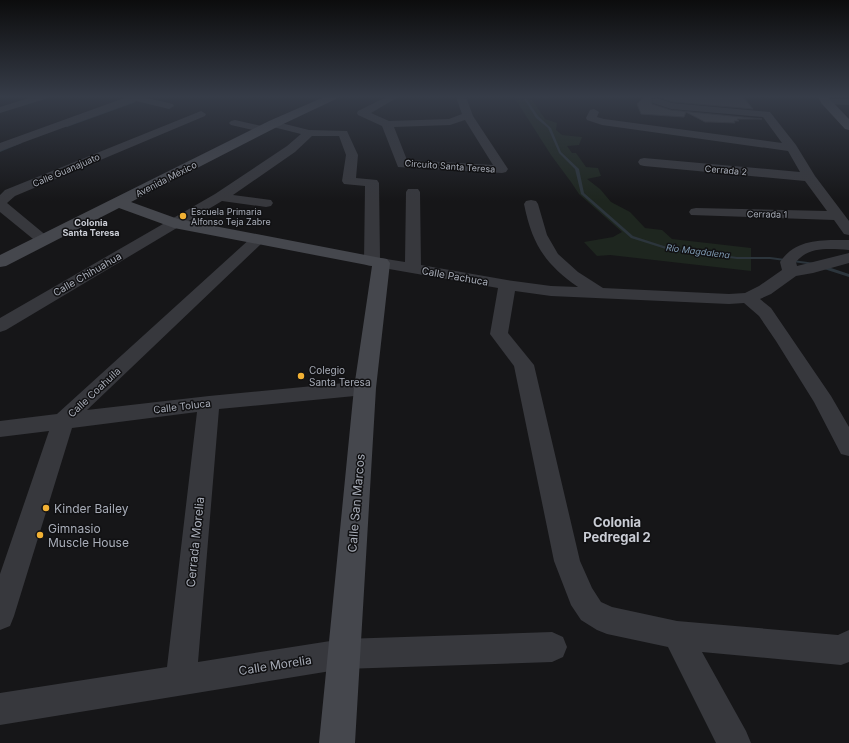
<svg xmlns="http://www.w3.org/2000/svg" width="849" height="743" font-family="Inter,sans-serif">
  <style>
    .green { fill: #1e261f }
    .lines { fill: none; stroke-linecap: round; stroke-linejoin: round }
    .stream { fill: #2c353c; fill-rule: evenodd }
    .building { fill: #404145; stroke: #303034 }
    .street { fill: #37383d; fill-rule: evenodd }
    .secondary { fill: #45474d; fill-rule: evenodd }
    .poi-dot { fill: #f2b134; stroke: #111113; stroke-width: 1.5 }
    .labels { text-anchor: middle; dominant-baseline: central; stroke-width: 3; stroke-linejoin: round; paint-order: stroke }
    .far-street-label { font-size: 9px; fill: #a8adb8; stroke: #111113 }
    .far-poi-label { font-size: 9px; fill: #a8adb8; stroke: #111113; text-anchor: start }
    .far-neighbourhood-label { font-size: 9px; font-weight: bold; fill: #c9ccd4; stroke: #111113 }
    .far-water-label { font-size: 9px; font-style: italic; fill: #7f9bb3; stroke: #111113 }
    .street-label { font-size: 10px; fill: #a8adb8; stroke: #111113 }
    .poi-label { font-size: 10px; fill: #a8adb8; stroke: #111113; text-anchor: start }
    .near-street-label { font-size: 12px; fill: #a8adb8; stroke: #111113 }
    .near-poi-label { font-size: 12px; fill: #a8adb8; stroke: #111113; text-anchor: start }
    .near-neighbourhood-label { font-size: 13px; font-weight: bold; fill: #c9ccd4; stroke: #111113 }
  </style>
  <rect width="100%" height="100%" fill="#161618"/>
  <polygon class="green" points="514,97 546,97 547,98 530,97 545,119 557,123 556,130 562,135 582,137 579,145 567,146 572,153 576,153 586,167 598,168 601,176 587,179 600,189 611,202 630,212 645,228 662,230 672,239 751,248 751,271 610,255 597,256 584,242 613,237 622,232 579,194 571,182 551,155"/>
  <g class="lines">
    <g class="stream">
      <polygon points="523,97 525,97 538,116 551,128 561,152 579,169 584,193 633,236 670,248 737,257 770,257 815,263 817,264 815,265 770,259 737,259 669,250 631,238 581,194 575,169 559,153 548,128 536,118"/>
      <polygon points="134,101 136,102 67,127 64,126"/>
      <polygon points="19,142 22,143 0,152 0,150"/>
      <polygon points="821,266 825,266 849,274 849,277 821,268"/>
    </g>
  </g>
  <g class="building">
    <polygon points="644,97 656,97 652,98 652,104 671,110 762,119 737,119 739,121 734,121 735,123 710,122 705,122 686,112 684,117 641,114 637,104"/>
    <polygon points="658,97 741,97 744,98 753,109 672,102"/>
  </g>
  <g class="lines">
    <g class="street">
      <polygon points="32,97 46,97 45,99 0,113 0,107"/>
      <polygon points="127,97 143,97 173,104 174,106 169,109 136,101 0,151 0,143"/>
      <path d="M386,97H398L371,113L389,121L449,119L462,114L456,97H466L473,116L508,169L506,172L502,173L398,167L382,126L358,115L357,113L358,111ZM465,120L493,165L407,160L394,127L450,125Z"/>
      <polygon points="657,98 672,103 770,112 796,145 815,176 849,221 849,235 844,234 834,220 691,215 689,212 691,209 696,208 827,211 805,181 644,166 640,165 638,162 640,159 644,158 800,172 788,151 602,125 587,120 586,118 590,110 594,109 599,112 597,117 604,119 782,143 763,117 671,109 653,103 652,101 653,99"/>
      <polygon points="826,99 849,99 849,105 822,104 821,102 822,100"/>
      <polygon points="201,111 206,114 205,116 15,196 7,203 48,237 51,240 48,243 43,245 38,243 0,212 0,195 5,190"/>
      <polygon points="235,120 266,127 268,129 266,131 262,132 231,125 229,123 231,121"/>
      <path d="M273,121L309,130L347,131L358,155L356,178L377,180L379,183L380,258L405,262L406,192L408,189H418L420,192L421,265L507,280L551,286L578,287C545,264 532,244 524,204L526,201L531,200L536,201L538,204L547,235L558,254L578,272L603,288L729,294L745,293L759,286L782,270L780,262C796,238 823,240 849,240V250C830,249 809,246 796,262L797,266L849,253V263L813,273L796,276L771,294L760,299L771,308L831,396L849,427V456L841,454L814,402L776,341L759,316L744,303L729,304L551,296L515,291L508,333L534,365L580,561L592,588L601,602L612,607L677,621L838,635L849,630V662L841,665L702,652L746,731L751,743H716L668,647L607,634L597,630L581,620L571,605L554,561L514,366L490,334L498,288L366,265L364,262L365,186L344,184L342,181L346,155L339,136H312L295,152L233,195L271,200L273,203L271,206L266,207L222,201L6,330L0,332V318L215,194L287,146L301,134L269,126L267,124L269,122Z"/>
      <polygon points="257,235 262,237 265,240 262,243 87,410 209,396 365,381 372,383 375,388 372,393 365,395 219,409 198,662 343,639 552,632 563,637 567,647 563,657 552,662 343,669 0,725 0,693 167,667 197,412 72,428 14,616 10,626 0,630 0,574 49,431 0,437 0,421 57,414 252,237"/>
    </g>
    <g class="secondary">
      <polygon points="324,97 338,97 336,99 277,127 131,202 178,219 381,258 387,259 390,263 376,388 355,743 319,743 354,388 372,266 174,228 119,208 6,266 0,267 0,255 269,121"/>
      <polygon points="818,97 828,97 849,119 849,130 845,129 822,104"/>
    </g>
  </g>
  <linearGradient id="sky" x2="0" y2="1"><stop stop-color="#0c0c0d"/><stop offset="0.48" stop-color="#363c48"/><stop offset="1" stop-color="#363c48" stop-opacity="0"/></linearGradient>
  <rect width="849" height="201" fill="url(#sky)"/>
  <g class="poi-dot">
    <circle cx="183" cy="216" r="4"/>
    <circle cx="301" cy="376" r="4"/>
    <circle cx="46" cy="508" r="4"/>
    <circle cx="40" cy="535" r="4"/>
  </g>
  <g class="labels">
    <g class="far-street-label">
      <text transform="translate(450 166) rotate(4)">Circuito Santa Teresa</text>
      <text transform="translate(66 170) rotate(-23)">Calle Guanajuato</text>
      <text transform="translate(726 170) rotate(5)">Cerrada 2</text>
      <text transform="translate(166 179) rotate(-27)">Avenida México</text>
      <text transform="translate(767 214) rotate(1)">Cerrada 1</text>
    </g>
    <g class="far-poi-label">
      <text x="191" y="211">Escuela Primaria<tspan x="191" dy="10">Alfonso Teja Zabre</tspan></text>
    </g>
    <g class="far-neighbourhood-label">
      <text x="91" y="222">Colonia<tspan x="91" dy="10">Santa Teresa</tspan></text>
    </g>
    <g class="far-water-label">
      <text transform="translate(698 251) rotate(7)">Río Magdalena</text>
    </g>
    <g class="street-label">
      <text transform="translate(87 274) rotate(-30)">Calle Chihuahua</text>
      <text transform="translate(455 276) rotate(10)">Calle Pachuca</text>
      <text transform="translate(94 392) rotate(-43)">Calle Coahuila</text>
      <text transform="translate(182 406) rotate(-7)">Calle Toluca</text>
    </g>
    <g class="poi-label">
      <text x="309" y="370">Colegio<tspan x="309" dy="12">Santa Teresa</tspan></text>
    </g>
    <g class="near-street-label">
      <text transform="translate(356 503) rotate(-85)">Calle San Marcos</text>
      <text transform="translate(195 542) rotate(-84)">Cerrada Morelia</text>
      <text transform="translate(275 665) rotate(-9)">Calle Morelia</text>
    </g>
    <g class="near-poi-label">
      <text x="54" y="508">Kinder Bailey</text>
      <text x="48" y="528">Gimnasio<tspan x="48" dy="14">Muscle House</tspan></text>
    </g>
    <g class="near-neighbourhood-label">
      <text x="617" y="522">Colonia<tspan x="617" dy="15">Pedregal 2</tspan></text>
    </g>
  </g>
</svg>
